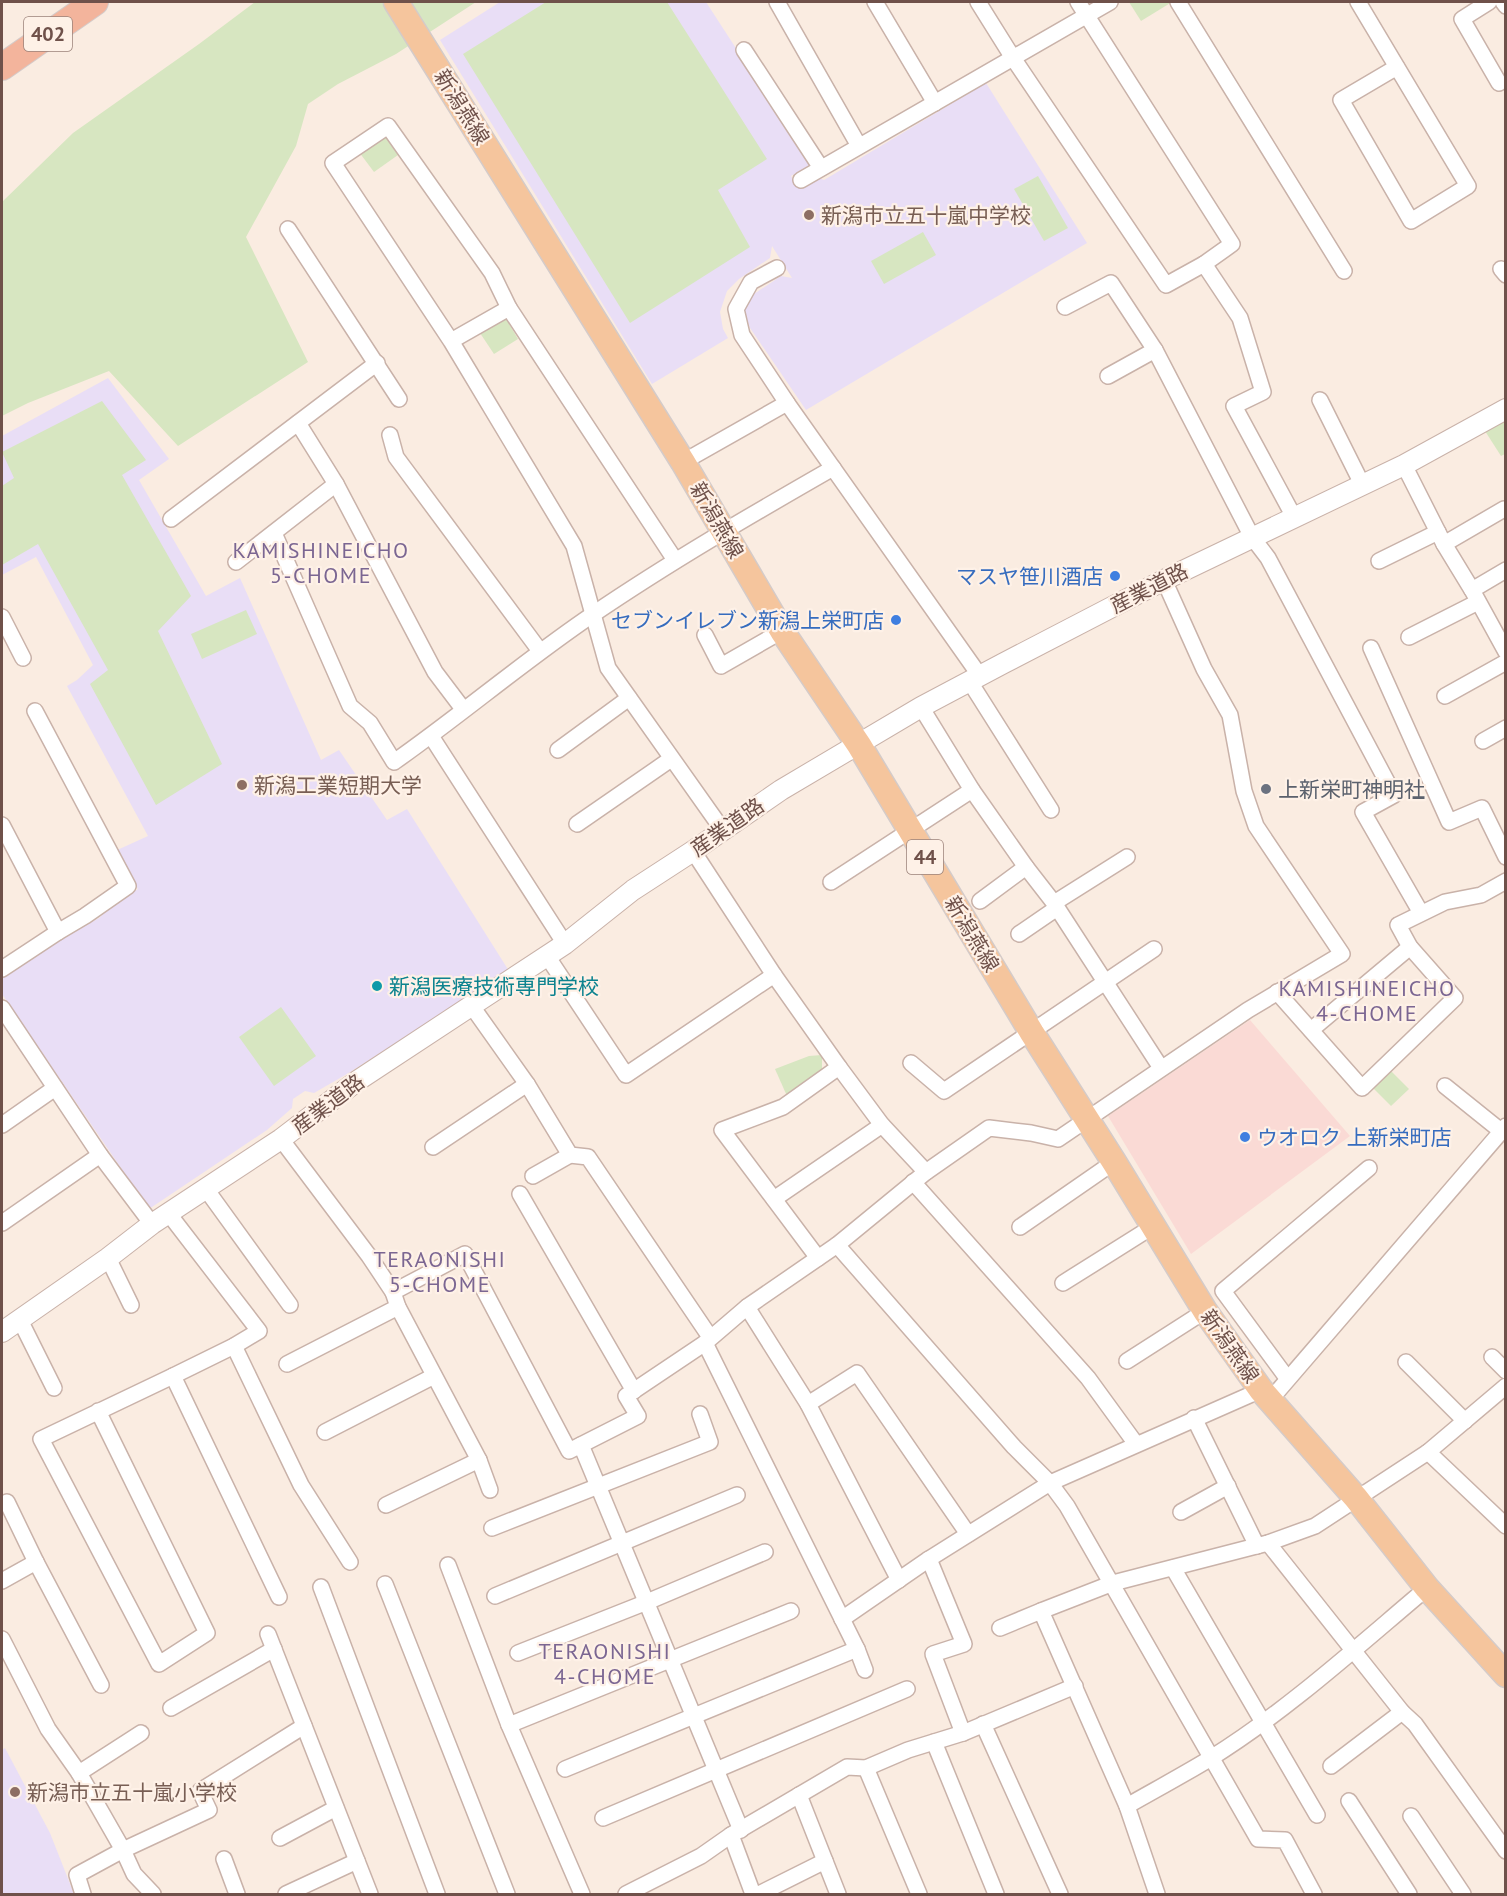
<svg xmlns="http://www.w3.org/2000/svg" width="1507" height="1896" font-family="'PT Sans','Noto Sans JP',sans-serif">
  <style>
    .commercial { fill: #fadad5 }
    .education { fill: #e9def6 }
    .green { fill: #d7e6c1 }
    .lines { fill: none; stroke-linecap: round; stroke-linejoin: round }
    .minor-casing { stroke: #c9b2a9; stroke-width: 18 }
    .tertiary-casing { stroke: #c9b2a9; stroke-width: 22 }
    .primary-casing { stroke: #d4cbc9; stroke-width: 27 }
    .trunk-casing { stroke: #d4cbc9; stroke-width: 28 }
    .minor { stroke: #fff; stroke-width: 15 }
    .tertiary { stroke: #fff; stroke-width: 20 }
    .primary { stroke: #f5c59d; stroke-width: 24 }
    .trunk { stroke: #f3b49c; stroke-width: 26 }
    .education-dot { fill: #8d6e63; stroke: #fef1e7; stroke-width: 2 }
    .shop-dot { fill: #3f7fe0; stroke: #fef1e7; stroke-width: 2 }
    .worship-dot { fill: #6b7280; stroke: #fef1e7; stroke-width: 2 }
    .culture-dot { fill: #0f9aa8; stroke: #fef1e7; stroke-width: 2 }
    .labels { text-anchor: middle; dominant-baseline: central; stroke-width: 4.5; stroke-linejoin: round; paint-order: stroke }
    .shield { fill: #fef1e7; stroke: #9a8179; stroke-width: 1.5 }
    .shield-label { font-size: 20px; font-weight: bold; fill: #6f514a }
    .street-label { font-size: 21px; fill: #6f514a; stroke: #fef1e7 }
    .education-label { font-size: 21px; fill: #785e54; stroke: #fef1e7; text-anchor: start }
    .shop-label { font-size: 21px; fill: #366cbe; stroke: #fef1e7; text-anchor: end }
    .worship-label { font-size: 21px; fill: #5b616d; stroke: #fef1e7; text-anchor: start }
    .culture-label { font-size: 21px; fill: #0d838f; stroke: #fef1e7; text-anchor: start }
    .neighbourhood-label { font-size: 22px; letter-spacing: 1.5px; fill: #7b6692; stroke: #fef1e7 }
  </style>
  <rect width="100%" height="100%" fill="#faece1"/>
  <polygon class="commercial" points="1250,1020 1350,1136 1191,1254 1108,1116"/>
  <g class="education">
    <polygon points="500,2 706,2 811,164 791,176 797,187 816,177 824,180 986,83 1087,243 806,410 750,328 744,311 751,296 781,276 792,278 772,246 770,258 739,279 727,291 720,312 723,329 728,338 652,384 440,40"/>
    <polygon points="108,378 169,459 139,480 206,596 240,578 321,760 339,750 387,820 407,809 509,971 347,1074 314,1093 305,1091 293,1099 292,1108 267,1130 149,1209 2,994 3,971 99,918 112,906 138,889 115,851 148,836 67,686 77,680 93,665 36,557 2,575 2,436"/>
    <polygon points="5,1748 50,1833 74,1894 2,1894 2,1750"/>
  </g>
  <g class="green">
    <polygon points="255,2 476,2 396,54 338,84 308,104 296,146 246,237 308,362 178,446 109,371 28,403 2,416 2,202 73,133 199,44"/>
    <polygon points="546,2 667,2 767,159 718,190 750,247 630,323 463,54"/>
    <polygon points="1129,2 1172,2 1141,21"/>
    <polygon points="378,137 386,138 398,155 374,172 359,152"/>
    <polygon points="1038,176 1068,228 1044,241 1014,189"/>
    <polygon points="923,232 936,255 884,284 871,261"/>
    <polygon points="505,317 518,339 494,354 478,330"/>
    <polygon points="102,401 146,460 122,475 191,596 158,631 222,764 156,805 90,684 108,670 38,544 2,565 2,486 14,478 2,452"/>
    <polygon points="1505,419 1505,454 1501,456 1485,431"/>
    <polygon points="246,610 257,634 202,659 191,634"/>
    <polygon points="281,1007 316,1056 274,1086 239,1037"/>
    <polygon points="822,1055 822,1070 787,1096 775,1069 809,1056"/>
    <polygon points="1388,1068 1409,1089 1391,1106 1372,1087"/>
  </g>
  <g class="lines">
    <defs>
      <g id="minor">
        <polyline points="777,2 859,146"/>
        <polyline points="875,2 935,103"/>
        <polyline points="978,2 1013,58 1166,285 1204,264 1240,318 1263,392 1234,406 1294,517"/>
        <polyline points="1078,2 1232,244 1204,264"/>
        <polyline points="1178,2 1344,271"/>
        <polyline points="1358,2 1468,186 1411,221 1341,100 1397,67"/>
        <polyline points="1489,2 1462,19 1499,83"/>
        <polyline points="1503,2 1506,6"/>
        <polyline points="744,50 821,168"/>
        <polyline points="801,180 1110,2"/>
        <polyline points="288,229 399,399"/>
        <polyline points="777,268 751,282 736,309 742,335 787,403 980,676"/>
        <polyline points="1501,269 1506,275"/>
        <polyline points="1065,307 1111,283 1155,350 1252,537 1268,558 1394,795 1363,812 1421,913"/>
        <polyline points="509,308 675,560"/>
        <polyline points="451,341 509,308 492,273 388,126 333,163 451,341 574,546 608,668 722,829"/>
        <polyline points="1108,376 1155,350"/>
        <polyline points="1320,400 1362,484"/>
        <polyline points="298,423 336,484 435,672 463,709"/>
        <polyline points="390,435 396,457 540,651"/>
        <polyline points="683,462 787,403"/>
        <polyline points="1404,465 1444,544 1472,590 1506,652"/>
        <polyline points="171,519 377,363"/>
        <path d="M274,533L350,706L370,723L394,762C461,715 524,661 592,615C670,562 751,515 833,468"/>
        <polyline points="1444,544 1504,509"/>
        <polyline points="1379,561 1438,532"/>
        <polyline points="236,562 336,484"/>
        <polyline points="1472,590 1506,570"/>
        <polyline points="2,617 23,658"/>
        <polyline points="705,635 721,666 782,631"/>
        <polyline points="1409,637 1478,602"/>
        <polyline points="1371,648 1449,822 1482,808 1506,857"/>
        <polyline points="970,682 1051,810"/>
        <polyline points="1445,696 1506,662"/>
        <polyline points="921,707 972,790 1026,867 1054,903 1161,1068"/>
        <polyline points="35,711 128,886 85,916 58,932"/>
        <polyline points="431,736 565,944"/>
        <polyline points="1483,741 1506,728"/>
        <polyline points="558,750 629,698"/>
        <polyline points="577,824 671,759"/>
        <polyline points="2,825 58,932 2,969"/>
        <polyline points="693,851 774,975 839,1067 882,1125 926,1172"/>
        <polyline points="831,882 972,790"/>
        <polyline points="980,901 1026,867"/>
        <polyline points="1054,903 1127,857"/>
        <polyline points="1019,934 1057,908"/>
        <polyline points="547,956 626,1075 774,975"/>
        <polyline points="1277,992 1362,1088 1455,998 1410,947 1398,925 1445,902 1481,895 1506,881"/>
        <polyline points="471,1005 527,1084 570,1155 588,1157 710,1337"/>
        <polyline points="2,1008 100,1155 152,1224"/>
        <polyline points="1311,1030 1410,947"/>
        <polyline points="911,1063 944,1091 1154,949"/>
        <polyline points="1445,1086 1501,1131"/>
        <polyline points="2,1125 55,1088"/>
        <polyline points="281,1139 369,1256 393,1292 465,1254 569,1451 638,1416 626,1396 705,1343 747,1307 837,1245 926,1172 989,1128 1031,1133 1058,1139 1248,1010 1342,954 1256,826 1244,791 1230,715 1204,669 1164,580"/>
        <polyline points="433,1147 527,1084"/>
        <polyline points="533,1176 570,1155"/>
        <polyline points="913,1182 1088,1378 1136,1444"/>
        <polyline points="206,1189 290,1305"/>
        <polyline points="520,1194 634,1391"/>
        <polyline points="774,1199 882,1125"/>
        <polyline points="169,1214 259,1331 234,1346 173,1376 279,1597"/>
        <polyline points="2,1223 100,1155"/>
        <polyline points="1020,1227 1114,1162"/>
        <polyline points="837,1245 1014,1447 1050,1483 1067,1506 1258,1839 1285,1840 1314,1894"/>
        <polyline points="108,1258 131,1305"/>
        <polyline points="818,1258 722,1130 783,1107 839,1067"/>
        <polyline points="1063,1283 1152,1227"/>
        <polyline points="393,1292 398,1307 479,1460 490,1490"/>
        <polyline points="747,1307 808,1404 899,1580"/>
        <polyline points="20,1320 54,1388"/>
        <polyline points="705,1343 857,1649 865,1670"/>
        <polyline points="234,1346 301,1485 350,1562"/>
        <polyline points="1492,1357 1506,1371"/>
        <polyline points="1127,1361 1205,1311"/>
        <polyline points="1406,1362 1465,1421"/>
        <polyline points="287,1364 398,1307"/>
        <polyline points="1287,1378 1223,1291 1369,1168"/>
        <polyline points="1271,1399 1506,1126"/>
        <polyline points="808,1404 857,1373 968,1534"/>
        <polyline points="98,1411 207,1633 159,1664 41,1439 173,1376"/>
        <polyline points="1194,1418 1257,1546"/>
        <polyline points="325,1432 434,1376"/>
        <polyline points="581,1445 741,1830"/>
        <polyline points="1428,1452 1506,1526"/>
        <polyline points="7,1502 36,1562 101,1685"/>
        <polyline points="386,1505 479,1460"/>
        <polyline points="1181,1512 1228,1486"/>
        <polyline points="492,1528 710,1442 700,1414"/>
        <polyline points="1268,1543 1402,1712 1415,1724 1506,1851"/>
        <polyline points="929,1559 964,1644 933,1654 963,1733"/>
        <polyline points="448,1565 509,1725 582,1894"/>
        <polyline points="1173,1568 1317,1815"/>
        <polyline points="2,1581 36,1562"/>
        <polyline points="385,1584 507,1894"/>
        <polyline points="321,1587 437,1894"/>
        <polyline points="495,1596 737,1495"/>
        <polyline points="842,1619 929,1559 1050,1483 1261,1390"/>
        <polyline points="1000,1628 1041,1611"/>
        <polyline points="268,1634 370,1894"/>
        <polyline points="2,1639 48,1729 79,1773 123,1850 134,1874 153,1894"/>
        <polyline points="518,1653 647,1602 765,1552"/>
        <polyline points="171,1708 274,1649"/>
        <polyline points="983,1724 1060,1894"/>
        <polyline points="509,1725 791,1611"/>
        <polyline points="934,1742 996,1894"/>
        <polyline points="1331,1766 1402,1712"/>
        <polyline points="866,1768 919,1894"/>
        <polyline points="565,1769 857,1649"/>
        <polyline points="79,1773 141,1733"/>
        <polyline points="799,1795 838,1894"/>
        <polyline points="1349,1801 1409,1894"/>
        <path d="M1127,1806C1155,1790 1183,1775 1211,1758C1288,1710 1358,1646 1427,1588"/>
        <polyline points="1411,1816 1463,1894"/>
        <polyline points="603,1818 907,1689"/>
        <polyline points="731,1835 753,1894"/>
        <polyline points="280,1838 336,1808"/>
        <polyline points="224,1859 237,1894"/>
        <polyline points="83,1894 77,1875 123,1850 209,1810 200,1791 304,1726"/>
        <polyline points="286,1894 357,1861"/>
        <polyline points="626,1894 701,1856 731,1835 847,1767 866,1768 908,1750 963,1733 1075,1686"/>
        <polyline points="759,1894 825,1861"/>
        <polyline points="1157,1894 1127,1806 1041,1611 1113,1583 1268,1543 1315,1526 1428,1452 1506,1386"/>
      </g>
      <polyline id="tertiary" points="2,1332 108,1258 152,1224 281,1139 357,1081 565,944 633,890 693,851 781,790 921,707 1004,663 1164,580 1404,465 1506,409"/>
      <polyline id="primary" points="396,2 683,462 782,631 859,745 1032,1033 1114,1162 1205,1311 1261,1390 1356,1498 1427,1588 1506,1675"/>
      <polyline id="trunk" points="2,67 95,2"/>
    </defs>
    <use href="#minor" class="minor-casing"/>
    <use href="#tertiary" class="tertiary-casing"/>
    <use href="#primary" class="primary-casing"/>
    <use href="#trunk" class="trunk-casing"/>
    <use href="#minor" class="minor"/>
    <use href="#tertiary" class="tertiary"/>
    <use href="#primary" class="primary"/>
    <use href="#trunk" class="trunk"/>
  </g>
  <g class="education-dot">
    <circle cx="809" cy="215" r="6"/>
    <circle cx="242" cy="785" r="6"/>
    <circle cx="15" cy="1792" r="6"/>
  </g>
  <g class="shop-dot">
    <circle cx="1115" cy="576" r="6"/>
    <circle cx="896" cy="620" r="6"/>
    <circle cx="1245" cy="1137" r="6"/>
  </g>
  <circle class="worship-dot" cx="1266" cy="789" r="6"/>
  <circle class="culture-dot" cx="377" cy="986" r="6"/>
  <g class="labels">
    <g class="shield">
      <rect x="24" y="17" width="48" height="34" rx="4.5"/>
      <rect x="907" y="840" width="36" height="34" rx="4.5"/>
    </g>
    <g class="shield-label">
      <text x="48" y="34">402</text>
      <text x="925" y="857">44</text>
    </g>
    <g class="street-label">
      <text transform="translate(462 107) rotate(58)">新潟燕線</text>
      <text transform="translate(717 520) rotate(60)">新潟燕線</text>
      <text transform="translate(1149 588) rotate(-27)">産業道路</text>
      <text transform="translate(727 827) rotate(-35)">産業道路</text>
      <text transform="translate(972 934) rotate(59)">新潟燕線</text>
      <text transform="translate(328 1104) rotate(-37)">産業道路</text>
      <text transform="translate(1230 1346) rotate(55)">新潟燕線</text>
    </g>
    <g class="education-label">
      <text x="821" y="215">新潟市立五十嵐中学校</text>
      <text x="254" y="785">新潟工業短期大学</text>
      <text x="27" y="1792">新潟市立五十嵐小学校</text>
    </g>
    <g class="shop-label">
      <text x="1103" y="576">マスヤ笹川酒店</text>
      <text x="884" y="620">セブンイレブン新潟上栄町店</text>
      <text x="1257" y="1137" text-anchor="start">ウオロク 上新栄町店</text>
    </g>
    <g class="worship-label">
      <text x="1278" y="789">上新栄町神明社</text>
    </g>
    <g class="culture-label">
      <text x="389" y="986">新潟医療技術専門学校</text>
    </g>
    <g class="neighbourhood-label">
      <text x="321" y="550">KAMISHINEICHO<tspan x="321" dy="25">5-CHOME</tspan></text>
      <text x="1367" y="988">KAMISHINEICHO<tspan x="1367" dy="25">4-CHOME</tspan></text>
      <text x="440" y="1259">TERAONISHI<tspan x="440" dy="25">5-CHOME</tspan></text>
      <text x="605" y="1651">TERAONISHI<tspan x="605" dy="25">4-CHOME</tspan></text>
    </g>
  </g>
  <rect width="1507" height="1896" fill="none" stroke="#6f514a" stroke-width="6"/>
</svg>
